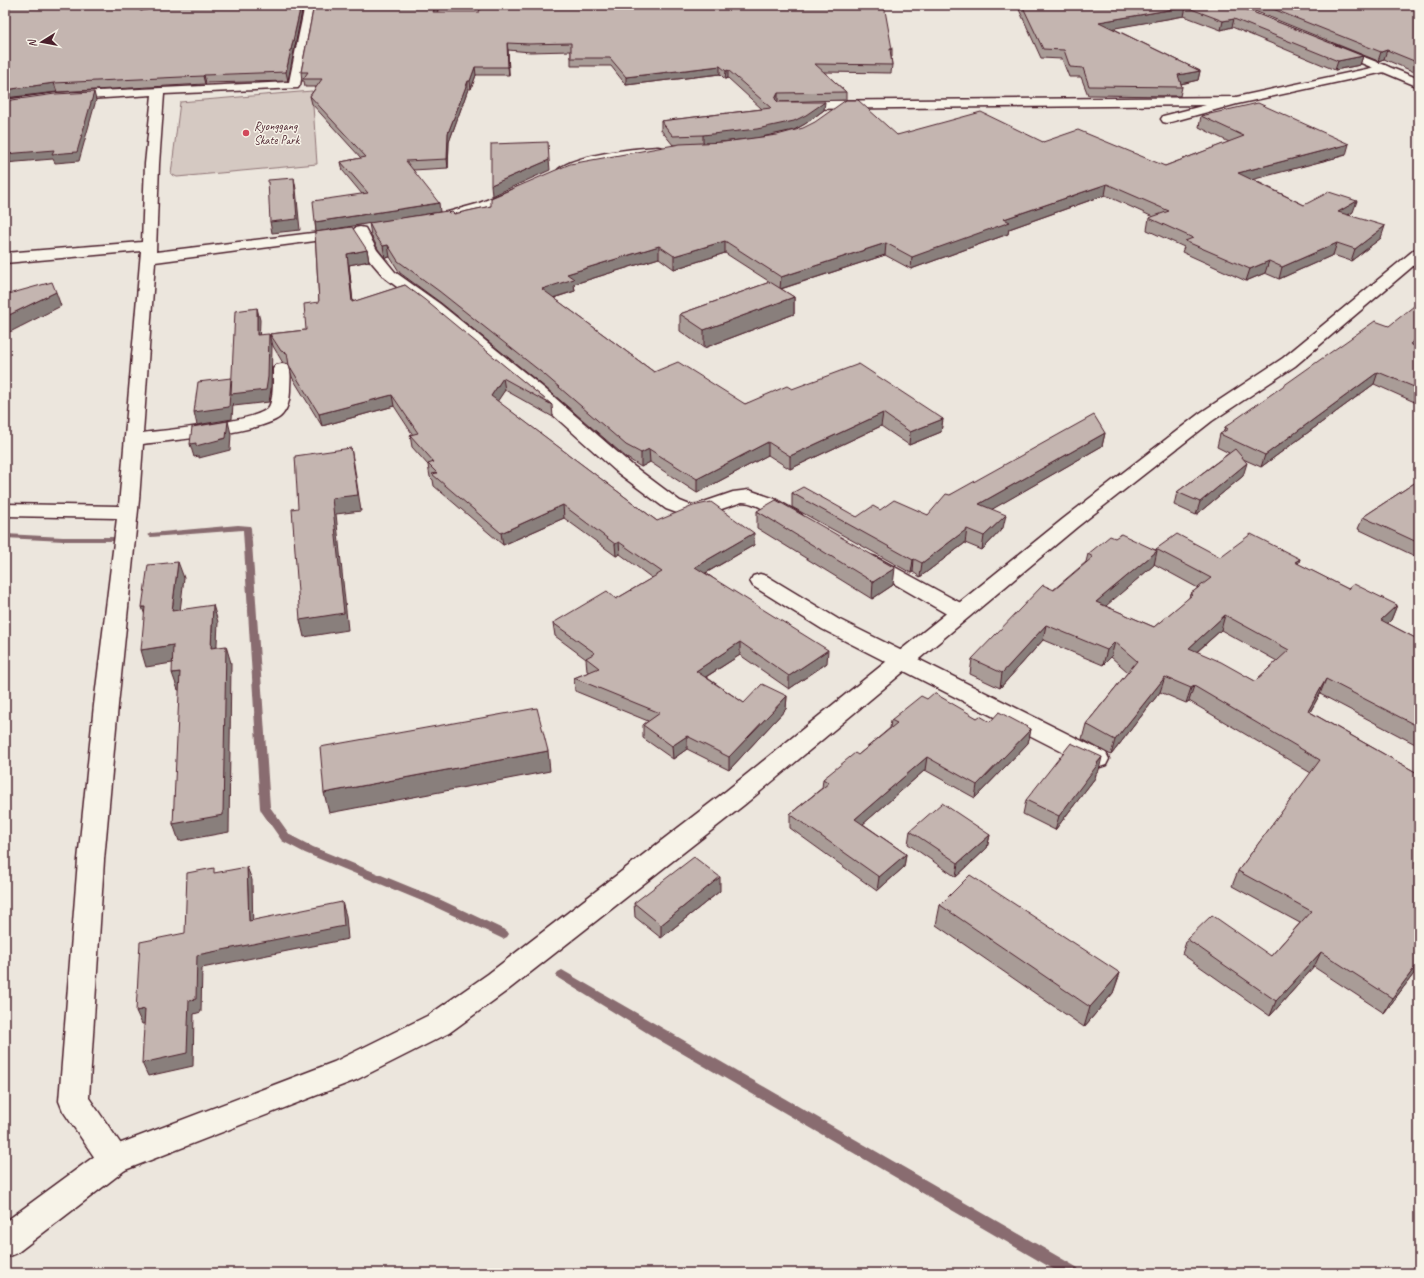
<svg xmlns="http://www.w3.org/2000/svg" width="1424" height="1278" font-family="Caveat,sans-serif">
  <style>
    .green { fill: #d5c9c2; stroke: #907476 }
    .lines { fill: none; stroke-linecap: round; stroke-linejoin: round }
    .stream { fill: #896c6f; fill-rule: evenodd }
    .minor-casing { stroke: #4a1f2b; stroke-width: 3 }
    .major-casing { stroke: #4a1f2b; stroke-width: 3 }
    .minor { fill: #f7f3e8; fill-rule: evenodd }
    .major { fill: #f7f3e8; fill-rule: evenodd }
    .wall { fill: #a99c97; stroke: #4a1f2b; fill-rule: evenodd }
    .shaded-wall { fill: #897f7b; stroke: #4a1f2b }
    .building { fill: #c4b5b0; stroke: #4a1f2b; fill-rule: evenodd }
    .poi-dot { fill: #d1495b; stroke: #f7f3e8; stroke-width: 1.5 }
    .labels { text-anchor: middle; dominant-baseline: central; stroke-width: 3; stroke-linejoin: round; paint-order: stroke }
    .far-poi-label { font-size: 12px; fill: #4a1f2b; stroke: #f7f3e8; text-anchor: start }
  </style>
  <rect width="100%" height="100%" fill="#ece6dd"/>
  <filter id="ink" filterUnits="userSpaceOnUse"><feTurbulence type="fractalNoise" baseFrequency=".025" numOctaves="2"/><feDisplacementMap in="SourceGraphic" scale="8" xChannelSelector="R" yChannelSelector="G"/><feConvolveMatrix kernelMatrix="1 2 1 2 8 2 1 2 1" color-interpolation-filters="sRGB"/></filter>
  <g filter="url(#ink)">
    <polygon class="green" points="312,91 317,164 177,177 171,174 180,102"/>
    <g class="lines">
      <g class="stream">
        <polygon points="238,525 250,526 251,528 270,807 290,835 313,847 437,898 507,931 509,934 507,937 503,939 499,937 429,904 305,853 282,841 261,811 260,808 243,530 151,537 147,535 151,533"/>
        <polygon points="5,534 63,537 116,537 120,539 116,541 63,541 5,538"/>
        <polygon points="562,970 1078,1268 1080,1273 1060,1273 654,1037 558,978 556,975 558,972"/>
      </g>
      <defs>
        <g id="minor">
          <path d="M305,5H315L300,85L298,88L164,94L159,164L156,252L345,229L350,230L352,233L350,236L345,237L155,262L143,433C166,430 256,422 268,408C274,401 273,378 273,369L276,365L282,364L288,365C292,372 290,381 290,389C290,399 288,410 280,417C260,433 172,440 143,444L139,500L118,705L104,860L89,1098L125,1150L130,1160L125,1170L114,1175L103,1170L63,1111L59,1101L78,860L94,705L117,518L5,516V504L119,506L141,251L5,263V253L142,242L145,164L152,95L57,101L5,108V100L57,93L289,82Z"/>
          <polygon points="1385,65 1389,67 1391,69 1389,71 1237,104 1167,123 1163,122 1161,119 1163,116 1206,105 795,109 791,108 789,105 791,102 795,101 1236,97"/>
          <path d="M658,147L663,148L665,151L663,154L609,160L563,176L558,175L556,172C568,155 638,148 658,147Z"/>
          <polygon points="519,187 524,188 526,191 524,194 487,210 442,222 437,221 435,218 437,215 477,204"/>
          <path d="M360,227L365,228L377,250L395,272L440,304L545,389L632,465L680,501L690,505L698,504L733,492L749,490L775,499L801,514L804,518L801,522C780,528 764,502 742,502L701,516L688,517L666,509L618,473L533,397L428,310L385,278L362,251L353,231L355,228Z"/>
          <polygon points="869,555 876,557 968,607 971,612 968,617 960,619 952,617 862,565 859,561 862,557"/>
          <polygon points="760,574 767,576 838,619 1106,753 1109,759 1106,765 1097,768 1088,765 822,629 753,586 750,581 753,576"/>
        </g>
        <g id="major">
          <polygon points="1334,45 1419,79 1419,87 1330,50 1328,48 1330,46"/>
          <polygon points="1419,248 1419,261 1295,366 1212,421 1077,527 744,805 508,990 449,1033 356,1080 125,1170 17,1253 5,1258 5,1222 103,1150 334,1062 429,1015 488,974 726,791 1063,519 1200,413 1283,358 1414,250"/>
        </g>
      </defs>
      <use href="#minor" class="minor-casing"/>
      <use href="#major" class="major-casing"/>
      <use href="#minor" class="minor"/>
      <use href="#major" class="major"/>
    </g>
    <g class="wall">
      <path d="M314,5H440L437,12L892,49V57H891L892,65L891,73L824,72L846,92V100L778,102L824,110L805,124L794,130L760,137L897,135L1043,142L1165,166L1229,142L1199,127L1201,116L1346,155L1252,179L1304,205L1353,212L1349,215L1381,238L1351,261L1333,255L1279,279L1265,273L1246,281L1182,252L1184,247L1147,230L1149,218L1153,217L1105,195L1009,229L1008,234L911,269L885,255L781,289L794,297V314L704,348L680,331V314L770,282L725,253L674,269L659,258L574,284L575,291L554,298L654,372L745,404L792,389L943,419L941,432L909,445L881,426L790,469L768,455L697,493L650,462L641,467L627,458L546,388L441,303L400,273L390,257L385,258L378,249L371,235L369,223L316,232L315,222L362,194L343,171L341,162L361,158L312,104L310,96L316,87H305L304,81H302L301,72ZM508,50L530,52L571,51V66H611L626,85L720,74L725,79L728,78L762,109L661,121V130L673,145H676L491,206L454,214L440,212L413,170L448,168L449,142L468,89H471L476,75H509ZM746,139L724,142H715Z"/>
      <polygon points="1017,5 1235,5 1363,56 1360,65 1335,70 1232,27 1221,30 1184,16 1112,28 1200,71 1198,80 1181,84 1182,87 1180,96 1088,95 1081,77 1069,77 1062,59 1041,58"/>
      <polygon points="1240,5 1419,5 1419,74 1384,59 1378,61"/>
      <polygon points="140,10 141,11 302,11 288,81 206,83 205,84 57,92 5,98"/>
      <polygon points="315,232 367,250 369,261 349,265 353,302 405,285 552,405 553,417 505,390 497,401 657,521 754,545 706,573 827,663 789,689 740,655 706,677 744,703 787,696 786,709 729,770 687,749 673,759 643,738 643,725 648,721 575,691 574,678 589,672 587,671 586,659 555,636 553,623 616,599 652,578 620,554 616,556 564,518 503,545 434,486 433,480 430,477 428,465 412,447 410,435 413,435 394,406 322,426 292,377 289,364 283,363 273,346 270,334 306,330 319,302"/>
      <polygon points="1417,347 1419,348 1419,404 1374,384 1261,467 1243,459 1243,476 1196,515 1174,505 1177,492 1229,453 1217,447 1220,434 1223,433 1225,427"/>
      <polygon points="1105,433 1102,446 992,509 1003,528 982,550 965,543 920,577 913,572 911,573 792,507 792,493 857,517 928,515 950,495"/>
      <polygon points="1419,480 1419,558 1358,529 1363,517"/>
      <polygon points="757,511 893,585 872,599 757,528"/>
      <path d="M1115,538L1156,550V549L1220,557L1300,559L1298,564L1348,589L1397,605L1391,620L1387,623L1419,640V746L1320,694L1310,712L1419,774V967L1384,1013L1314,967L1270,1016L1182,954L1187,939L1271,956L1300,923L1232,886L1238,871L1311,773L1189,701L1186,703L1160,692L1111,755L1082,739L1086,724L1128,672L1111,657L1103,665L1043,640L1000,688L970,674L972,659L1086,562L1088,554ZM1154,564L1198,588L1190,594L1189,598L1154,627L1105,606L1154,565ZM1221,630L1277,661L1255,681L1197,652Z"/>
      <polygon points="927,699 977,718 990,722 1031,729 1028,743 975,798 925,770 863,824 906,854 904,867 877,891 790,828 790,814 822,788 823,779 858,755 890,728 891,720"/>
      <polygon points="1099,770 1096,774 1095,778 1055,830 1023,814 1026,800"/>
      <polygon points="910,831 990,835 987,848 956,877 908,844"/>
      <polygon points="720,891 661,938 635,917 634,903"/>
      <polygon points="940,905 1120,973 1113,993 1084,1027 936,925"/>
    </g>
    <g class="shaded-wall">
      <polygon points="136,5 164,5 139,11 135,7"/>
      <polygon points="301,5 302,11 288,81 286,72"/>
      <polygon points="436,5 440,5 434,20 433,12"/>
      <polygon points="1186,7 1184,16 1098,31 1099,22"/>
      <polygon points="1234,19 1232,27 1221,30 1223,21"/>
      <polygon points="507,43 508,50 509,75 508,67"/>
      <polygon points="1387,50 1384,59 1378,61 1381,52"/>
      <polygon points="1363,56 1360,65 1335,70 1338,61"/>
      <polygon points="720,66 720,74 626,85 626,77"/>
      <polygon points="475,67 476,75 471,89 470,81"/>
      <polygon points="728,70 728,78 725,79 726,71"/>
      <polygon points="1200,71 1198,80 1176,85 1178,75"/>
      <polygon points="204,75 206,83 205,84 203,76"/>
      <polygon points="468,81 468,89 449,142 448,168 447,159 448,133"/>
      <polygon points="54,83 57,92 5,98 5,90"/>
      <polygon points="94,92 96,100 79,161 55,163 53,159 5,163 5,154"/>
      <polygon points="778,93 778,102 775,99"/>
      <polygon points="825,102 824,110 805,124 794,130 757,138 703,144 703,135"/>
      <polygon points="1349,144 1346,155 1236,184 1238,173"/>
      <polygon points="549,160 550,170 492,196 491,185"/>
      <polygon points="294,178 296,189 300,230 272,233 270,222"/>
      <polygon points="1107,184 1105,195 1009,229 1008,234 911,269 912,257 1004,219"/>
      <polygon points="1357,201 1353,212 1334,223 1338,212"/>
      <polygon points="439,203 440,212 316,232 315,222"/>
      <polygon points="1385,226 1381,238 1351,261 1355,249"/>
      <polygon points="725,241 725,253 674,269 674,256"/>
      <polygon points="886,243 885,255 780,289 781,277"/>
      <polygon points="1337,243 1333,255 1279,279 1282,267"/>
      <polygon points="388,245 390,257 385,258 383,246"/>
      <polygon points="659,246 659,258 574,284 575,291 543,301 542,289 567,274"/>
      <polygon points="367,250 369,261 349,265 354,313 352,302 347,254"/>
      <polygon points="1269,261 1265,273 1246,281 1250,269"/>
      <polygon points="56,292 61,306 12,331 5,333 5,317"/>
      <polygon points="794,297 794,314 704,348 704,330"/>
      <polygon points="257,308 260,320 259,347 257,335"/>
      <polygon points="269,334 272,346 271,389 269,402 234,406 233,403 232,419 197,425 194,412 231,378 234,390"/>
      <polygon points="1419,337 1419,345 1405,356 1410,344"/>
      <polygon points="1378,372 1374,384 1261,467 1265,455"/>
      <polygon points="503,378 505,390 493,408 491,396"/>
      <polygon points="392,395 394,406 322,426 319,414"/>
      <polygon points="883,413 881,426 790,469 790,456"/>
      <polygon points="943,419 941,432 909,445 910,432"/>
      <polygon points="228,421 231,434 230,450 199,458 199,456 194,457 190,444"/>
      <polygon points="1105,433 1102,446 977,518 979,504"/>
      <polygon points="768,442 768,455 697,493 697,479"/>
      <polygon points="351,448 354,464 361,511 336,514 348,630 304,637 300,620 332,498"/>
      <polygon points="649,449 650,462 641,467 641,453"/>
      <polygon points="1247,463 1243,476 1196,515 1200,502"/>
      <polygon points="563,505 564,518 503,545 501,533"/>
      <polygon points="1006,515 1003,528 982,550 984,536"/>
      <polygon points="967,529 965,543 920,577 922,563"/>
      <polygon points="754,533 754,545 695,579 695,567"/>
      <polygon points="619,542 620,554 616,556 615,544"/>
      <polygon points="1157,551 1154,565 1093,617 1096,602"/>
      <polygon points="914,559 913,572 911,573 913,560"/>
      <polygon points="1300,559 1295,573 1295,562"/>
      <polygon points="178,562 184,578 178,628 172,611"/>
      <polygon points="895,568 893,585 872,599 873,582"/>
      <polygon points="213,605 218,622 216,665 211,648"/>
      <polygon points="1397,605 1391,620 1375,635 1381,620"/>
      <polygon points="142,607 145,607 148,624"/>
      <polygon points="1225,615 1221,630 1184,663 1189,648"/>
      <polygon points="1046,625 1043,640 1000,688 1002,673"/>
      <polygon points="740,642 740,655 696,683 696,671"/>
      <polygon points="1115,642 1111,657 1103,665 1107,650"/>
      <polygon points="173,645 179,662 146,667 141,650"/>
      <polygon points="226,646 231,663 229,832 179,841 173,824"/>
      <polygon points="828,650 827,663 789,689 789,676"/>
      <polygon points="180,672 185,689 178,690 172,673"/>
      <polygon points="1165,677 1160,692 1111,755 1115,740"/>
      <polygon points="1326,679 1320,694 1302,726 1308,711"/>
      <polygon points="1194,686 1189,701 1186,703 1191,688"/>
      <polygon points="787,696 786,709 729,770 729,757"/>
      <polygon points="1031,729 1028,743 975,798 977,785"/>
      <polygon points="687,736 687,749 673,759 672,746"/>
      <polygon points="548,751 550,771 329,813 324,793"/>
      <polygon points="927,757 925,770 854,832 855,819"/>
      <polygon points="1102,757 1099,770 1096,774 1095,778 1055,830 1059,816"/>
      <polygon points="990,835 987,848 956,877 958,863"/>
      <polygon points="906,854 904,867 877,891 879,877"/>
      <polygon points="247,867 252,880 253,934 249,921"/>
      <polygon points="720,877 720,891 661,938 661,925"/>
      <polygon points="342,902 346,916 348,939 202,968 201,1012 194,1014 193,1066 148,1076 142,1063 189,1000 197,955"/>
      <polygon points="1321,952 1314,967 1270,1016 1276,1001"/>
      <polygon points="1419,962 1419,967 1384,1013 1392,998"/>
      <polygon points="1120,973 1113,993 1084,1027 1090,1007"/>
      <polygon points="145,1009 151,1023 142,1024 136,1011"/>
    </g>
    <g class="building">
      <polygon points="5,5 136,5 135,7 141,11 170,5 301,5 286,72 204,75 203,76 54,83 5,90"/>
      <polygon points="314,5 436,5 433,12 479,12 482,5 884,5 892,49 890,49 892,65 815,64 846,92 778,93 775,99 778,102 825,102 806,115 794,121 757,129 703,135 673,136 661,121 771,108 728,70 726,71 720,66 626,77 610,58 571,58 571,43 529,44 507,43 508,67 475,67 470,81 468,81 448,133 447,159 406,161 439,203 315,222 313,201 368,193 341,162 366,157 310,96 322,79 303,79 308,72 301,72"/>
      <polygon points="1022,5 1235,5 1363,56 1338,61 1234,19 1223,21 1186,7 1099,22 1200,71 1178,75 1182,87 1089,86 1083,68 1070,67 1064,50 1043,49"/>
      <polygon points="1263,5 1419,5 1419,63 1387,50 1381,52"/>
      <polygon points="94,92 77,152 52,154 54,150 5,154 5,101 55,94"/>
      <polygon points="846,100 858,100 897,135 981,112 1043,142 1078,130 1165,166 1244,136 1201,116 1258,103 1349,144 1238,173 1304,205 1329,192 1357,201 1338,212 1385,226 1355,249 1337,243 1282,267 1269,261 1250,269 1185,241 1193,238 1149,218 1169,211 1107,184 1004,219 1010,222 912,257 886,243 781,277 725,241 674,256 659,246 567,274 574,279 542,289 654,372 678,362 745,404 787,386 792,389 859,364 943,419 910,432 883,413 790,456 768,442 697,479 649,449 641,453 626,445 545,375 439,291 398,261 388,245 383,246 376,237 369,223 447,211 449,213 452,212 454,214 491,206 491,198 570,164 680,144 724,142 777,135 803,128 815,122"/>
      <polygon points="548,142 549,160 491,185 491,144"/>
      <polygon points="294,178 297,219 270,222 268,180"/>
      <polygon points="352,227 367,250 347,254 352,302 405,285 425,300 552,405 503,378 491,396 657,521 693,506 711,502 754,533 695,567 828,650 789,676 740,642 696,671 744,703 762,684 787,696 729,757 687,736 672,746 643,725 660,713 574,678 599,668 586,658 595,653 553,623 607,591 616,599 662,572 619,542 615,544 563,505 501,533 432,474 437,473 428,464 434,462 410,435 418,433 392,395 319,414 289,365 287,353 281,351 270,334 306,330 304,304 319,302 315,232"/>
      <polygon points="52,282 56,292 5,317 5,295"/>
      <polygon points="770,282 794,297 704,330 680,314"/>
      <polygon points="1419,302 1419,337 1410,344 1419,348 1419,389 1378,372 1265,455 1220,434 1228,429 1225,427 1375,321 1389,326"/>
      <polygon points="257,308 257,335 269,334 268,377 266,390 231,394 235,311"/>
      <polygon points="231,378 229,407 194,412 198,382"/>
      <polygon points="1094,415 1105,433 979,504 1006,515 984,536 967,529 922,563 914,559 913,560 792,493 803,487 857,517 873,506 880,510 894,500 928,515 946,494 950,495"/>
      <polygon points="228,421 226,438 196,446 196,443 190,444 192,427"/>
      <polygon points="351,448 358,495 332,498 344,613 300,620 292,509 298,508 295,456"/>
      <polygon points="1235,449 1247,463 1200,502 1177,492"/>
      <polygon points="1419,480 1419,543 1363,517"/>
      <polygon points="776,500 895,568 873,582 757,511"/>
      <path d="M1121,534L1157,551L1096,602L1154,627L1192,595L1190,594L1211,578L1156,549L1177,534L1220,557L1251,534L1300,559L1295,562L1348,589L1354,584L1397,605L1381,620L1419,640V727L1326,679L1308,711L1419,774V962L1392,998L1321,952L1276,1001L1187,939L1212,915L1271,956L1311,911L1238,871L1320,760L1194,686L1191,688L1165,677L1115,740L1086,724L1137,661L1115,642L1107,650L1046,625L1002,673L972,659L1043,585L1054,590L1093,557L1088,554L1110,536L1115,538ZM1225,615L1289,650L1255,681L1221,662L1189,648Z"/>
      <polygon points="178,562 172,611 213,605 211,648 226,646 223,815 173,824 180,672 172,673 173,645 141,650 145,607 142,607 148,565"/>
      <polygon points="934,693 977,718 980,716 990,722 999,712 1031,729 977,785 927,757 855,819 906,854 879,877 790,814 829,783 823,779 855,753 858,755 897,723 891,720 921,696 927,699"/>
      <polygon points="537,708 548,751 324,793 320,747"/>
      <polygon points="1071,743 1102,757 1097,763 1098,764 1059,816 1026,800"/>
      <polygon points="942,803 990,835 958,863 910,831"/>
      <polygon points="694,857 720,877 661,925 634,903"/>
      <polygon points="247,867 249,921 342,902 344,926 197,955 196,999 189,1000 187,1053 142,1063 145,1009 136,1011 140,942 185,933 187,873 214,868 214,873"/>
      <polygon points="970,875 1120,973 1090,1007 940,905"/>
    </g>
  </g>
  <circle class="poi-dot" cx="246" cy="133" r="4"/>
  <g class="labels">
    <g class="far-poi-label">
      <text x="254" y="126">Ryonggang<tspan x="254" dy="14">Skate Park</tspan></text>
    </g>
  </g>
  <rect width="1424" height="1278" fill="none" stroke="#f7f3e8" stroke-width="20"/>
  <rect x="10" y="10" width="1404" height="1258" fill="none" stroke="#4a1f2b" stroke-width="1.5" filter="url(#ink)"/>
  <g transform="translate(42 42) rotate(259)" stroke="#f7f3e8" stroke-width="3" paint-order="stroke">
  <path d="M0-3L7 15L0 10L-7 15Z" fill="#4a1f2b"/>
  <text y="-6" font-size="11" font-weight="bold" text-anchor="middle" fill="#4a1f2b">N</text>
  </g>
</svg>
